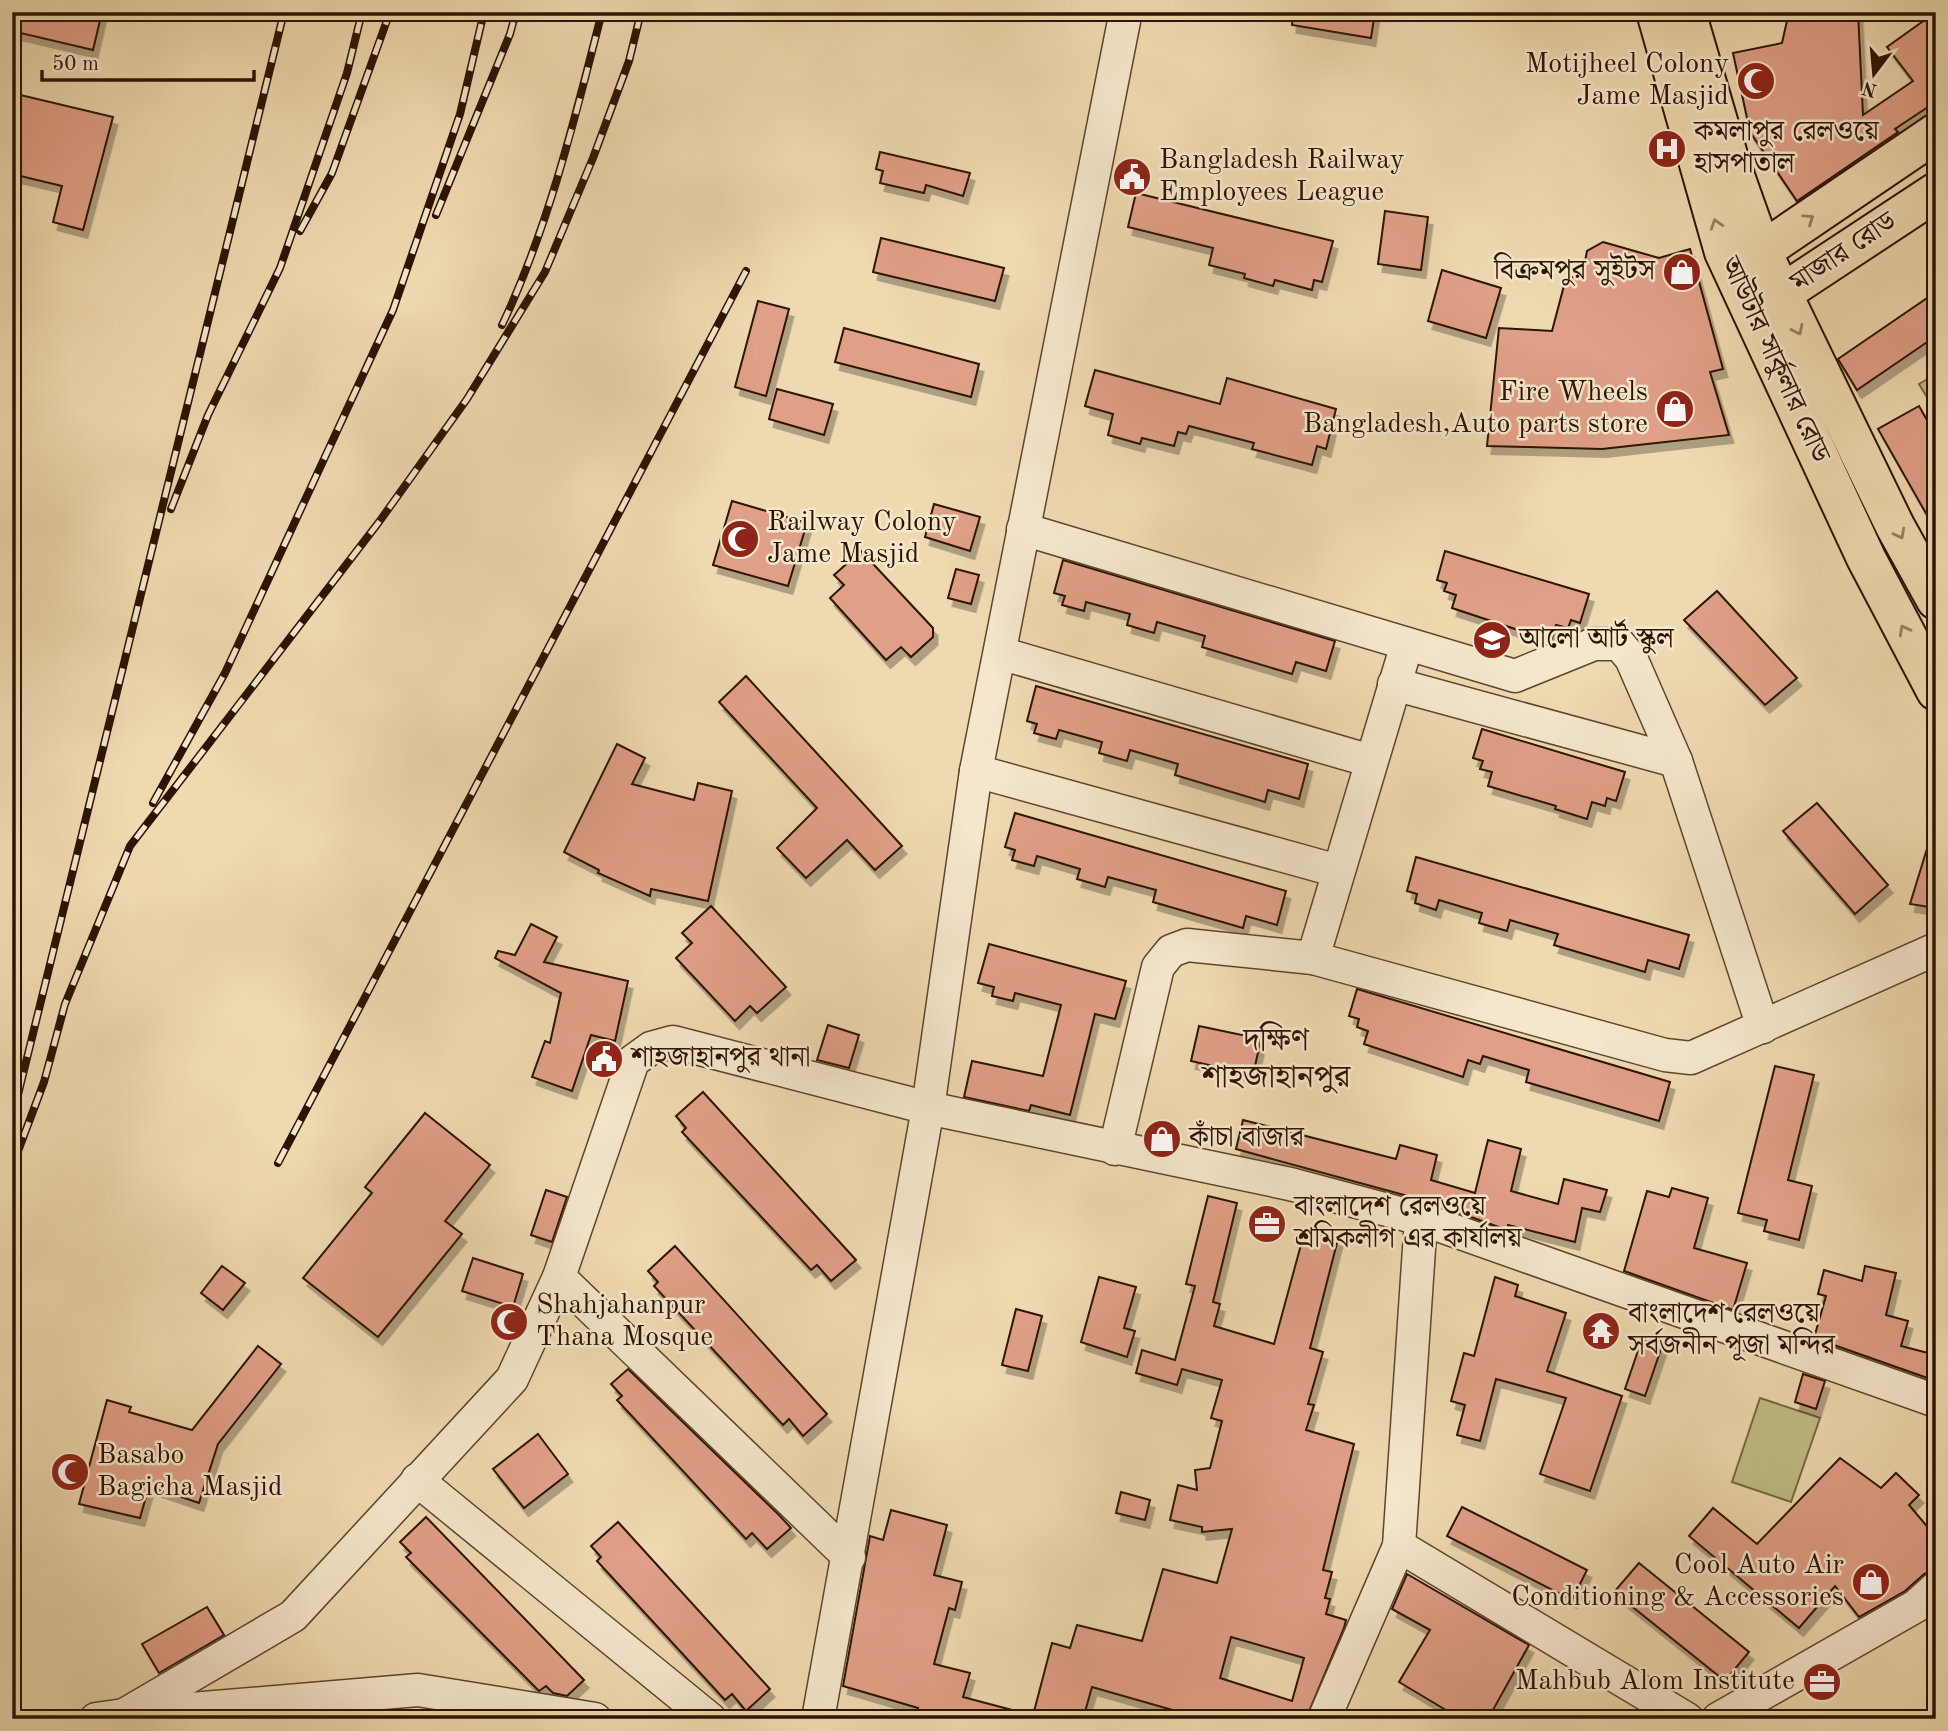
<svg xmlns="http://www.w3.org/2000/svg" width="1948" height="1731" font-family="'Old Standard TT','Noto Serif Bengali',serif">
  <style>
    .green { fill: #c1bd86; stroke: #776843; stroke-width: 2 }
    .building { fill: #e09f87; stroke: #2d1400; stroke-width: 2; fill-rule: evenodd; filter: url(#shadow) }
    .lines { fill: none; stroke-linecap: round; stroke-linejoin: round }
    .minor-casing { stroke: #5e452c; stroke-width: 35 }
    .major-casing { stroke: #2d1400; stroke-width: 42 }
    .minor { stroke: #f5e6cc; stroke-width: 32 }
    .major { stroke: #efd9b0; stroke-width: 38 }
    .rail-casing { stroke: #2d1400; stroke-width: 8 }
    .rail { stroke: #f5e6cc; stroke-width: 5; stroke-dasharray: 16; stroke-linecap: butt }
    .oneway { stroke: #988061 }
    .labels { text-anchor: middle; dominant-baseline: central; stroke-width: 5; stroke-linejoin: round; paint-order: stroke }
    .poi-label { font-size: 28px; fill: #2d1400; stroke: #f5e6cc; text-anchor: start }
    .street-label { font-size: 28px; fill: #2d1400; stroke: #f5e6cc }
    .quarter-label { font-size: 32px; fill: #2d1400; stroke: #f5e6cc }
  </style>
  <defs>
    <filter id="shadow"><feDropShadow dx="4.5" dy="8" stdDeviation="0" flood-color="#0004"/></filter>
  </defs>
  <rect width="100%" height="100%" fill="#efd9b0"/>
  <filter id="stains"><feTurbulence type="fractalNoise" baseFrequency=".00286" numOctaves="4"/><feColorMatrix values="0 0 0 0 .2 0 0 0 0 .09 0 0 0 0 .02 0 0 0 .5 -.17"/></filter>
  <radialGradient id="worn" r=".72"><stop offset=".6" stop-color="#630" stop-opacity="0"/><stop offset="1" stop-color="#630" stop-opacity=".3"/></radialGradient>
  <g class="green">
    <polygon points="1936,374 1936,412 1919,384"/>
    <polygon points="1760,1398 1820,1418 1791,1502 1732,1482"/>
  </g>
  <g class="building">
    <polygon points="12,12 102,12 93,50 12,31"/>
    <polygon points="1293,12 1375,12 1371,38 1292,25"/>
    <polygon points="1789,12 1858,12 1863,115 1913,81 1887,47 1936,12 1936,111 1931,105 1895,129 1898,132 1797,201 1750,132 1733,53 1782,43"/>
    <polygon points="12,93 113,117 83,230 53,222 62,186 12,174"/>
    <polygon points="880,152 970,173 963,196 926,185 924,193 880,183 883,171 876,169"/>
    <polygon points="1136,193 1333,241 1322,282 1314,280 1312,290 1275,280 1273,286 1244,278 1245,274 1209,265 1213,248 1128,227"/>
    <polygon points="1385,211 1428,217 1421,270 1378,264"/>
    <polygon points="881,238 1004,268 995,301 873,272"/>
    <polygon points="1603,242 1659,258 1690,249 1723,369 1710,372 1729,435 1602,449 1487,446 1499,328 1552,331 1566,278 1582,276 1587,251"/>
    <polygon points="1442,270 1501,288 1486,338 1428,321"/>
    <polygon points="1936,292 1936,336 1857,390 1838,359"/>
    <polygon points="758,301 789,309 766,396 735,387"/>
    <polygon points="844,328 979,364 971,397 835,362"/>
    <polygon points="1095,370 1220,404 1227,378 1336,409 1326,449 1317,446 1312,465 1252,449 1254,443 1189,426 1186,434 1178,432 1174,446 1142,438 1140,444 1108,435 1113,414 1085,406"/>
    <polygon points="777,389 833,404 824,435 769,419"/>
    <polygon points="1919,406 1936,436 1936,531 1878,429"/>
    <polygon points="732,501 807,523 788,586 713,565"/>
    <polygon points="934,504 980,517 970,551 925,537"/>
    <polygon points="861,551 933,628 933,637 911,657 901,647 886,660 830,598 844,585 834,575"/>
    <polygon points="1445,551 1589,594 1580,623 1571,620 1568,628 1556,625 1551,641 1452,608 1456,595 1444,591 1447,583 1437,580"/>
    <polygon points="1063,560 1335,641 1326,671 1296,662 1292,674 1202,647 1205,636 1157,622 1154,633 1127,625 1130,614 1086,602 1084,611 1062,605 1065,596 1054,593"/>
    <polygon points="956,569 979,575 971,604 948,598"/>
    <polygon points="1717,591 1797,678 1765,705 1684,620"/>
    <polygon points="746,676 902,846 875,870 847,840 806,878 777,848 817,808 719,702"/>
    <polygon points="1036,686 1308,764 1299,799 1268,790 1265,802 1175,775 1178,764 1130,750 1127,761 1099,753 1102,742 1059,730 1056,739 1034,733 1037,724 1027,721"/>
    <polygon points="1482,729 1625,772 1616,801 1607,798 1605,806 1592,802 1587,819 1555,809 1556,806 1488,786 1492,772 1480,769 1483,761 1473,758"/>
    <polygon points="617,744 645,758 632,784 694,800 698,783 732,791 708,901 651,889 650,896 598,873 599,870 564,852"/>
    <polygon points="1817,803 1888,885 1855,914 1783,831"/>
    <polygon points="1015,813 1286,891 1277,925 1246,916 1243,928 1153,902 1156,890 1108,877 1105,887 1077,879 1080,869 1037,856 1034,866 1012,860 1015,850 1005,847"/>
    <polygon points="1930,839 1936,839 1936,908 1910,904"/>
    <polygon points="1416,857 1689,935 1679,969 1648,960 1645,972 1554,945 1558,934 1510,920 1507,931 1479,923 1482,913 1439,900 1436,910 1415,903 1417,894 1407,891"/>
    <polygon points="711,906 786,987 757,1013 750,1006 735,1021 676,958 692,943 682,933"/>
    <polygon points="531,924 557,937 544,962 628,981 615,1041 591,1035 572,1091 532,1077 545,1041 550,1043 561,993 495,958 498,951 515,955"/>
    <polygon points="989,944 1126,981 1115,1019 1095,1014 1070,1115 1031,1105 1029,1111 964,1097 972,1061 1043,1076 1061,1005 1015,993 1013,1001 992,996 994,987 978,983"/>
    <polygon points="1357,989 1670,1082 1659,1121 1526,1082 1529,1070 1483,1056 1480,1064 1468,1060 1463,1077 1364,1044 1368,1031 1357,1027 1359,1019 1349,1016"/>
    <polygon points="828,1025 859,1035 849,1068 817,1060"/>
    <polygon points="1199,1026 1261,1039 1253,1075 1191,1061"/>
    <polygon points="1775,1066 1814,1075 1788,1180 1812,1186 1799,1240 1764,1231 1767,1220 1738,1213"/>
    <polygon points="703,1092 856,1260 831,1281 817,1265 811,1270 682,1132 686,1128 676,1116"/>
    <polygon points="425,1113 490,1165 445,1221 462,1234 378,1337 303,1278 372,1193 365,1187"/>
    <polygon points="1243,1120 1396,1159 1400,1145 1437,1155 1431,1180 1475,1193 1488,1140 1521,1149 1511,1191 1558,1204 1564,1179 1607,1190 1600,1212 1582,1208 1575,1242 1508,1225 1507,1230 1426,1201 1236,1149"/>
    <polygon points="1672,1188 1708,1198 1694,1248 1747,1263 1733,1310 1624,1271 1647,1191 1669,1197"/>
    <polygon points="546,1190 567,1197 552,1242 531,1235"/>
    <path d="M1208,1196L1237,1203L1213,1302L1220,1304L1214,1326L1274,1344L1305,1230L1338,1239L1310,1348L1323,1352L1308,1404L1314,1405L1306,1430L1354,1444L1323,1570L1332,1572L1325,1598L1330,1599L1326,1614L1346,1620L1344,1628L1306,1719H1204L1092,1687L1083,1719H1032L1052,1643L1070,1648L1077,1625L1142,1641L1163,1569L1217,1583L1232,1529L1202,1532V1527L1170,1520L1178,1485L1197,1490L1195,1470L1210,1468L1222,1421L1211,1418L1222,1380L1182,1369L1177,1385L1136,1373L1142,1350L1175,1360L1195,1286L1186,1284ZM1231,1637L1304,1658L1292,1701L1220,1678Z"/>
    <polygon points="675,1246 827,1414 803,1436 789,1419 783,1425 654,1286 658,1282 648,1271"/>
    <polygon points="473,1258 523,1274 513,1307 462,1291"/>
    <polygon points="222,1266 245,1283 223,1310 201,1293"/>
    <polygon points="1865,1266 1896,1273 1886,1315 1908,1321 1901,1346 1936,1355 1936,1381 1814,1338 1826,1296 1818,1294 1824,1270 1862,1281"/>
    <polygon points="1099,1277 1136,1287 1124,1328 1135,1331 1127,1357 1081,1342"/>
    <polygon points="1495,1277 1518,1285 1515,1296 1566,1313 1547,1371 1622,1396 1590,1491 1540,1474 1566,1398 1496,1379 1480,1441 1457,1435 1465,1405 1451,1401 1464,1353 1474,1356"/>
    <polygon points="1016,1309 1042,1316 1028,1371 1002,1365"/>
    <polygon points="1642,1339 1662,1346 1645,1396 1625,1389"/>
    <polygon points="258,1346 281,1364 218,1444 199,1503 149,1486 140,1518 79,1504 107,1400 131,1407 129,1412 192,1430"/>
    <polygon points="628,1369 779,1515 791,1528 767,1549 752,1533 746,1539 617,1400 622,1396 611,1384"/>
    <polygon points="1803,1374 1825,1381 1816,1409 1795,1402"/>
    <polygon points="538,1434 568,1474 524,1508 493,1469"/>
    <polygon points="1840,1458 1881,1488 1896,1473 1919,1495 1909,1505 1936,1537 1936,1569 1924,1574 1905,1591 1859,1617 1835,1586 1799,1628 1689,1536 1713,1508 1757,1544"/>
    <polygon points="1121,1492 1150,1500 1145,1520 1116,1513"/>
    <polygon points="1462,1507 1587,1570 1572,1600 1447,1536"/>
    <polygon points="891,1510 947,1525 934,1575 962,1582 955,1610 949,1608 934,1664 970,1673 963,1697 1016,1711 1015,1719 915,1719 918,1708 843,1686 870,1536 883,1540"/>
    <polygon points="426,1517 584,1680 567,1696 553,1693 546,1686 539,1691 406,1557 411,1553 400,1542"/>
    <polygon points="618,1522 770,1689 746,1711 732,1694 725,1700 597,1561 601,1557 591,1546"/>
    <polygon points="1639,1563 1749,1652 1725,1681 1614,1592"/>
    <polygon points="1407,1574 1529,1645 1488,1719 1461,1719 1399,1682 1430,1630 1392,1609"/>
    <polygon points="207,1607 224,1635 159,1673 142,1644"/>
  </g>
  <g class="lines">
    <defs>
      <g id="minor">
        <polyline points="1023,529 1515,676 1594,644 1619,644 1631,658 1676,761 1763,1027"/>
        <polyline points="1407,644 1313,958 1665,1055 1691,1058 1936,949"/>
        <polyline points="1000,653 1371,761"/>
        <polyline points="1394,684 1676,761"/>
        <polyline points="976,771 1338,871"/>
        <polyline points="1115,1149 1158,967 1171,951 1187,945 1313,958"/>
        <polyline points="559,1277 849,1557"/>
        <polyline points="417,1480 710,1719"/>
        <polyline points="1399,1546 1687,1719"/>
        <polyline points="131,1714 418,1690 595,1719"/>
        <polyline points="96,1719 124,1715 293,1616 512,1379 559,1277 633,1061 651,1048 673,1042 928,1108 1290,1184 1421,1219 1936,1401"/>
        <polyline points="818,1719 928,1108 976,771 1124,21"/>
        <polyline points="1324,1719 1399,1546 1421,1219"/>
        <polyline points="1718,1719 1916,1606 1936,1588"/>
      </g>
      <g id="major">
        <polyline points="1656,12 1724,252 1866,558 1936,691"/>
        <polyline points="1686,12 1730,162 1762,252 1895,526 1936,600"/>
        <polyline points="1743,264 1936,133"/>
        <polyline points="1760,308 1936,192"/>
      </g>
    </defs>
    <use href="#minor" class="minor-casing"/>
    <use href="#major" class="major-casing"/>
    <use href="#minor" class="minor"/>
    <use href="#major" class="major"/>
    <defs>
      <g id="rail">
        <polyline points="436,215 510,34 516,12"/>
        <polyline points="300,231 332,173 390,12"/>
        <path d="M502,325C549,226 575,118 602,12"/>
        <polyline points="171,509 208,415 280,268 347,73 362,12"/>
        <polyline points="153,803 225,673 393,310 460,114 484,12"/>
        <polyline points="12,1119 284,12"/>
        <polyline points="278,1163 746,271"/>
        <polyline points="12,1167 44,1082 65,1004 130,846 379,522 467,399 545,272 593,158 629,61 641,12"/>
      </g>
    </defs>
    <use href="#rail" class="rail-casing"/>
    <use href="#rail" class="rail"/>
  </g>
  <defs><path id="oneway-chevron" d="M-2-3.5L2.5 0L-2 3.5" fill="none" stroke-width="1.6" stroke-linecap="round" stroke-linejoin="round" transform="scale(1.75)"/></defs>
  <g class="oneway">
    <use href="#oneway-chevron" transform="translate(1809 219) rotate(-34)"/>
    <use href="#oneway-chevron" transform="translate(1716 224) rotate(-107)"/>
    <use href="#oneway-chevron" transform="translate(1798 330) rotate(64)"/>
    <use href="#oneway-chevron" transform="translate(1900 534) rotate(62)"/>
    <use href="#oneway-chevron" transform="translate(1904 630) rotate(-118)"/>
  </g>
  <defs>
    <symbol id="mosque-disc" viewBox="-11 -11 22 22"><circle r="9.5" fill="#8f2418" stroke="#f5e6cc"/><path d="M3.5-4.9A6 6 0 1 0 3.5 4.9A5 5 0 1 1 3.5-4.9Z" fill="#fff"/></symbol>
    <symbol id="hospital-disc" viewBox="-11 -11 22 22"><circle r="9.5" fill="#8f2418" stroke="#f5e6cc"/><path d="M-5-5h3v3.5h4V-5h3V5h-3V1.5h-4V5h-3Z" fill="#fff"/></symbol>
    <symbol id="civic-disc" viewBox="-11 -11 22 22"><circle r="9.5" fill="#8f2418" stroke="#f5e6cc"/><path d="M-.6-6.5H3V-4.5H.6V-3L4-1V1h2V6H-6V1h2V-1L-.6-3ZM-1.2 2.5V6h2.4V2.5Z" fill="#fff"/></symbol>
    <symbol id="shop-disc" viewBox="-11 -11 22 22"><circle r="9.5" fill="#8f2418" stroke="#f5e6cc"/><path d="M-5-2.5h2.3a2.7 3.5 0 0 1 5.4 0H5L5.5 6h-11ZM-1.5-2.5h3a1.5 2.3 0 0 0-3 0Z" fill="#fff"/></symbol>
    <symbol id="school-disc" viewBox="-11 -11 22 22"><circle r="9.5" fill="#8f2418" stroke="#f5e6cc"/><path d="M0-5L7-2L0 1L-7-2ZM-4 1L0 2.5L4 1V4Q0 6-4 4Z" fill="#fff"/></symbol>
    <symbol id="office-disc" viewBox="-11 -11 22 22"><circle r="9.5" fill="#8f2418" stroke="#f5e6cc"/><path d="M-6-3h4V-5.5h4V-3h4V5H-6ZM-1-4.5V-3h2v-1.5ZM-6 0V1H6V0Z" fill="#fff"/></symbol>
    <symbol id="temple-disc" viewBox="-11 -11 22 22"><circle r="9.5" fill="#8f2418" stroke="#f5e6cc"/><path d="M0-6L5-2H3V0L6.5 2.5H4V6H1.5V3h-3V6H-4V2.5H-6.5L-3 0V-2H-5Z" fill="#fff"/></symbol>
  </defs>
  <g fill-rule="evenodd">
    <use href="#mosque-disc" x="1734" y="59" width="44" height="44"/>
    <use href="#hospital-disc" x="1645" y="127" width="44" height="44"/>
    <use href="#civic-disc" x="1110" y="155" width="44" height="44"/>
    <use href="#shop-disc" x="1660" y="250" width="44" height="44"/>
    <use href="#shop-disc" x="1653" y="387" width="44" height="44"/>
    <use href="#mosque-disc" x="718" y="517" width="44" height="44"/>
    <use href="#school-disc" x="1470" y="618" width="44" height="44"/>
    <use href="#civic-disc" x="582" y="1037" width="44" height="44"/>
    <use href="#shop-disc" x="1140" y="1117" width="44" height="44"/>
    <use href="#office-disc" x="1245" y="1202" width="44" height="44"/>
    <use href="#mosque-disc" x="487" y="1300" width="44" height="44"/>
    <use href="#temple-disc" x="1579" y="1309" width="44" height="44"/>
    <use href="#mosque-disc" x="48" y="1450" width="44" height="44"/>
    <use href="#shop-disc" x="1849" y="1560" width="44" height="44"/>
    <use href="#office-disc" x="1800" y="1660" width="44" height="44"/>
  </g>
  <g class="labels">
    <g class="poi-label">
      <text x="1729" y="65" text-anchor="end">Motijheel Colony<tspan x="1729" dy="32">Jame Masjid</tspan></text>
      <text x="1694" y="133">কমলাপুর রেলওয়ে<tspan x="1694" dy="32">হাসপাতাল</tspan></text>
      <text x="1159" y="161">Bangladesh Railway<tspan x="1159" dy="32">Employees League</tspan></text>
      <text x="1655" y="272" text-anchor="end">বিক্রমপুর সুইটস</text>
      <text x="1648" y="393" text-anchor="end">Fire Wheels<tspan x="1648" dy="32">Bangladesh,Auto parts store</tspan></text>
      <text x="767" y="523">Railway Colony<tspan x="767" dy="32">Jame Masjid</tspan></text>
      <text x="1519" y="640">আলো আর্ট স্কুল</text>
      <text x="631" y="1059">শাহজাহানপুর থানা</text>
      <text x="1189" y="1139">কাঁচা বাজার</text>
      <text x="1294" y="1208">বাংলাদেশ রেলওয়ে<tspan x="1294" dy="32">শ্রমিকলীগ এর কার্যালয়</tspan></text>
      <text x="536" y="1306">Shahjahanpur<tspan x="536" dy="32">Thana Mosque</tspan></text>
      <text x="1628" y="1315">বাংলাদেশ রেলওয়ে<tspan x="1628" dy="32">সর্বজনীন পূজা মন্দির</tspan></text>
      <text x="97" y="1456">Basabo<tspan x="97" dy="32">Bagicha Masjid</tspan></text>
      <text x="1844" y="1566" text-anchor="end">Cool Auto Air<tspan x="1844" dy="32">Conditioning &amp; Accessories</tspan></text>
      <text x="1795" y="1682" text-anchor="end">Mahbub Alom Institute</text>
    </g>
    <g class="street-label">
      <text transform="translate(1844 253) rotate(-34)">মাজার রোড</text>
      <text transform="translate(1774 360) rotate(65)">আউটার সার্কুলার রোড</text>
    </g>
    <g class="quarter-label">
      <text x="1276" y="1042">দক্ষিণ<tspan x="1276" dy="37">শাহজাহানপুর</tspan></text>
    </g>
  </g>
  <rect width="1948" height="1731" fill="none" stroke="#efd9b0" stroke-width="42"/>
  <rect x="14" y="14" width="1920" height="1703" fill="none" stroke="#2d1400" stroke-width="3.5"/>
  <rect x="21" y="21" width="1906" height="1689" fill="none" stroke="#2d1400" stroke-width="2"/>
  <g transform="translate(1874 74) rotate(196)" stroke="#f5e6cc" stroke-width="5" paint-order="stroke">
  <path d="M0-5L12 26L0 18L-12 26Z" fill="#2d1400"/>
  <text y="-10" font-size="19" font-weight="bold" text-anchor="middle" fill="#2d1400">N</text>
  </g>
  <path d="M42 70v10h212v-10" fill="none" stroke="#2d1400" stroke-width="3.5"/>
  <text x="52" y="70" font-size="21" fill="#2d1400" stroke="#f5e6cc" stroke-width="5" paint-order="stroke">50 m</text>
  <rect width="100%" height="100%" filter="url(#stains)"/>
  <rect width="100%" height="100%" fill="url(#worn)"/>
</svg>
